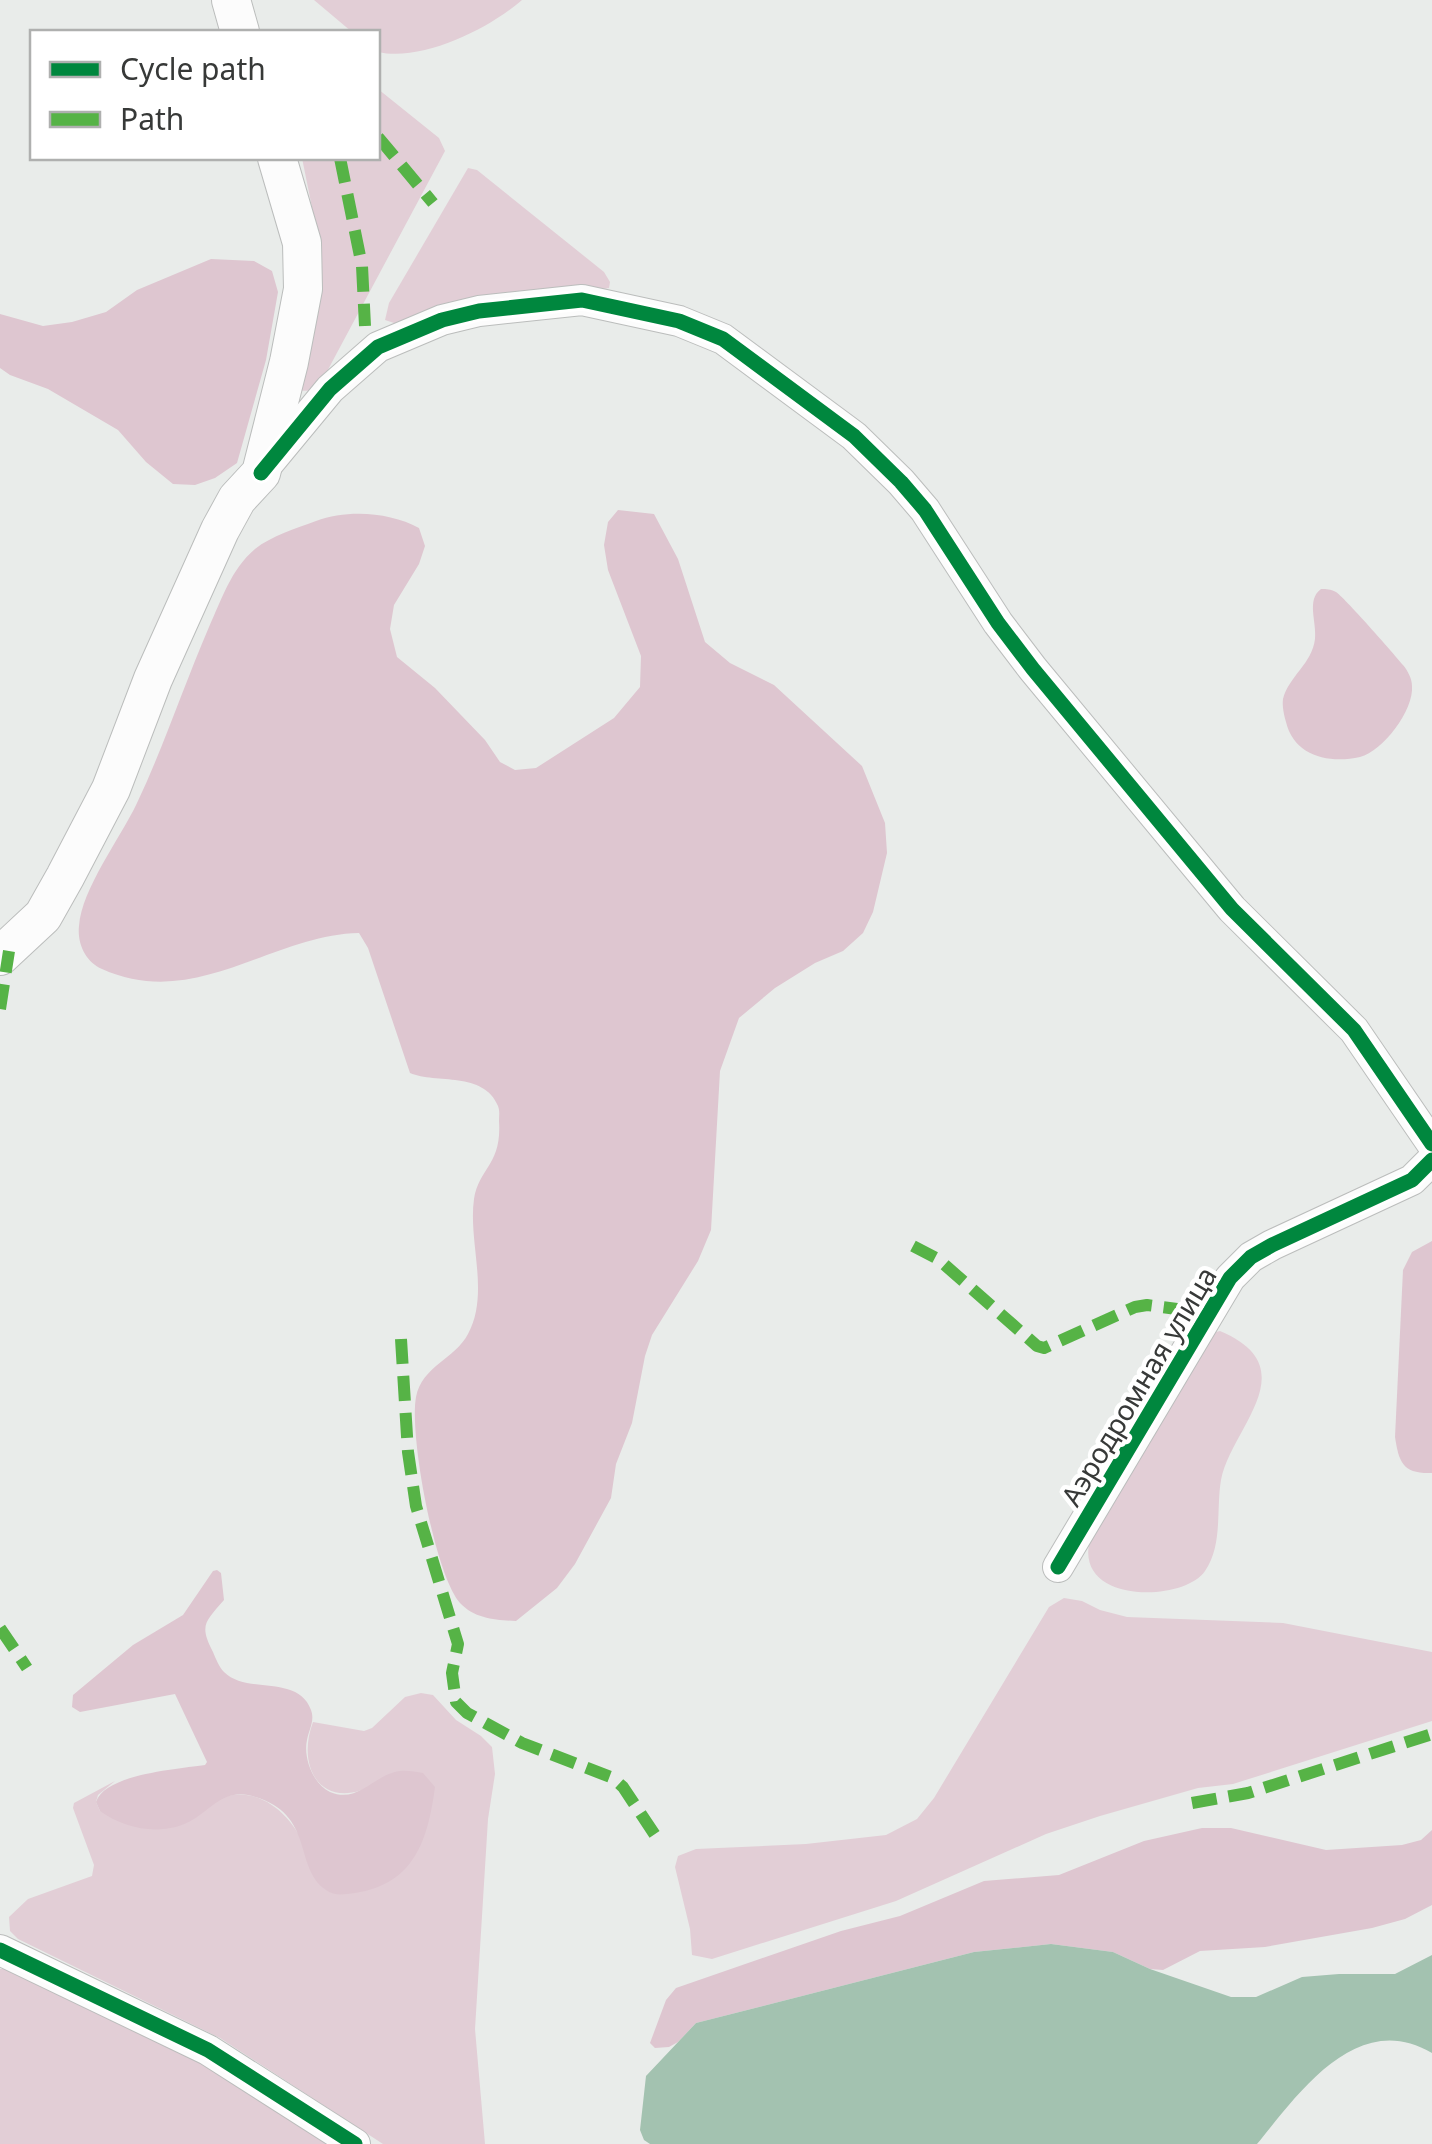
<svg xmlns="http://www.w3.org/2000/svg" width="1432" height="2144" font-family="'Noto Sans',sans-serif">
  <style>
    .green { fill: #e2ced6 }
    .forest { fill: #dec6d0 }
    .water { fill: #a3c2b0 }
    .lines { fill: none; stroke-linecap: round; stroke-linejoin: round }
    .minor-casing { stroke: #bbbdbc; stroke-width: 32 }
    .major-casing { stroke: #bbbdbc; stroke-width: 40 }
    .minor { stroke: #fcfcfc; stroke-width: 30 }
    .major { stroke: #fcfcfc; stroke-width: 38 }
    .quiet { stroke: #56b346; stroke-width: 12; stroke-dasharray: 25 12; stroke-linecap: butt }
    .cycleway-casing { stroke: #fff; stroke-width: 21 }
    .cycleway { stroke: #00873e; stroke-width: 15 }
    .labels { text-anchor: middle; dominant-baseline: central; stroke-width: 9; stroke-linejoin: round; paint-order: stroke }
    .street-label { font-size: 28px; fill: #373938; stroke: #fff }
  </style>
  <rect width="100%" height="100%" fill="#e9ecea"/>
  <g class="green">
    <path d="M314,0H522C489,29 422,62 378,52V32H352Z"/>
    <path d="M378,89L439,138L445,151L331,364C324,377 317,395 300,390L319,242L302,158H378Z"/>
    <polygon points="468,168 477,170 604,272 610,282 609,288 397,324 385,320 389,303"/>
    <path d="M1220,1331C1308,1368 1231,1428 1221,1480C1216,1509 1223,1545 1205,1571C1184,1602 1078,1604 1089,1544L1212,1333Z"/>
    <polygon points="1064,1598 1082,1601 1100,1610 1127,1617 1283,1623 1432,1652 1432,1721 1233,1784 1198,1788 1100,1816 1046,1834 896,1901 712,1959 692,1955 690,1929 675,1867 678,1856 696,1849 806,1844 886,1835 917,1819 934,1798 1049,1607"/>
    <path d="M421,1693L433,1695L456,1720L481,1736L492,1747L495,1774L488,1819L475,2029L485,2144H383L220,2038L18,1939L10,1931L9,1917L28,1899L92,1876L94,1865L73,1808L74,1803L115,1781L98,1795L96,1802L100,1811L193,1819C201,1813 210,1803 219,1799C258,1782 295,1817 306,1851L379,1781C328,1815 294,1773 313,1722L364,1731L372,1728L405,1697Z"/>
    <polygon points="0,1969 6,1969 196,2059 329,2144 0,2144"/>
  </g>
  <g class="forest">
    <polygon points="211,259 254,261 272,271 278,292 266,360 237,463 215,478 195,485 173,484 146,462 118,430 48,389 10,375 0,368 0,314 43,326 72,322 106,312 137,290"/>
    <path d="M618,510L654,514L678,559L705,642L730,663L774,685L862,766L885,823L887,853L873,912L863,933L843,951L815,963L775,988L739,1018L720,1071L711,1230L698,1261L652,1335L645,1356L632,1423L616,1464L611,1498L575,1564L557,1588L516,1621C496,1620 475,1619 460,1603C435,1575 409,1435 416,1397C422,1366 455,1359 468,1334C490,1293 468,1242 474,1199C479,1168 502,1165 499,1121C499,1116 500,1111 498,1106C484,1071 436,1084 410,1073L368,948L359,933C270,935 196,1011 102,969C86,962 77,944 79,926C82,888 120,839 137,803C164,746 184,685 209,627C221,601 231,569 255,549C271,536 297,528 316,521C348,509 390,512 419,528L425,546L419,564L394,605L390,629L397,657L435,688L485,740L500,762L515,770L536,768L614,718L640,687L641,656L608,570L604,545L608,522Z"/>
    <path d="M1321,589C1327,589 1330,589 1336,592C1342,595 1396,656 1403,665C1408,671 1412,679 1412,686C1414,710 1383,751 1360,757C1329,764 1294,756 1286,722C1284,715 1282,706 1283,699C1289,676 1312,664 1315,639C1317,622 1306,600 1321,589Z"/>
    <path d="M1432,1241V1473C1403,1474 1399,1463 1395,1437L1403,1270L1412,1252Z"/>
    <path d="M217,1570L221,1573L224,1600C205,1622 199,1625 213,1652C216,1659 219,1667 224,1672C247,1695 298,1674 311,1710C315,1721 309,1729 307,1740C303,1757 313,1784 330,1792C359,1804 374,1774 400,1771C407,1770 416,1772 423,1773L435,1787C428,1839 415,1884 355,1893C344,1894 336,1897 326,1890C292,1867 317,1811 248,1795C225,1790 211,1808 194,1819C165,1837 126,1830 100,1811L96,1802C105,1774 178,1769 205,1765L207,1762L175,1694L80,1712L72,1707L73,1695L133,1645L183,1615L213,1571Z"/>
    <polygon points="1202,1828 1231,1828 1326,1850 1402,1845 1421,1840 1432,1830 1432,1905 1405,1919 1372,1928 1265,1947 1200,1951 1163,1970 1150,1969 1113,1952 1051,1944 974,1952 696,2023 678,2042 669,2047 655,2048 650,2043 666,2000 676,1988 841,1931 900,1916 984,1881 1059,1875 1144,1841"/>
  </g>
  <path class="water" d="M1051,1944L1113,1952L1150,1969L1231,1997H1256L1302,1977L1339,1974H1395L1432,1955V2053C1357,2008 1298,2094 1257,2144H650L644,2140L640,2130L646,2076L696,2023L974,1952Z"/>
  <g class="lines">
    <defs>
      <g id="minor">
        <polyline points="263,470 330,389 378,347 442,320 479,311 582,300 679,321 723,339 854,436 901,482 925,510 998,623 1033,669 1232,909 1354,1030 1432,1144"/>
        <polyline points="1058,1567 1230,1278 1251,1257 1272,1245 1412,1180 1432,1160"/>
        <polyline points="0,1950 208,2050 355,2144"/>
      </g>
      <g id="major">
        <polyline points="231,0 240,32"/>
        <polyline points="0,956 43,916 65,877 111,789 153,679 220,530 237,499 261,473 289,362 303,289 302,243 277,158"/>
      </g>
    </defs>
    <use href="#minor" class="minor-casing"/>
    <use href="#major" class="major-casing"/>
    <use href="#minor" class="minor"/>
    <use href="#major" class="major"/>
    <g class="quiet">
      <polyline points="378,137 433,203"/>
      <polyline points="340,158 362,266 365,326"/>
      <polyline points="0,1009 9,951"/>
      <polyline points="913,1246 938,1259 1037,1346 1044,1348 1135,1307 1147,1305 1208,1313"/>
      <polyline points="401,1339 408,1452 416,1506 458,1644 452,1673 456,1702 467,1713 522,1743 613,1778 623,1787 661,1844"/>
      <polyline points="0,1628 27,1668"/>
      <polyline points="1192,1803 1248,1793 1432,1734"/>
    </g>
    <defs>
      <g id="cycleway">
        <polyline points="261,473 330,389 378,347 442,320 479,311 582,300 679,321 723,339 854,436 901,482 925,510 998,623 1033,669 1232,909 1354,1030 1432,1144"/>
        <polyline points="1058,1567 1230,1278 1251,1257 1272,1245 1412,1180 1432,1160"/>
        <polyline points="0,1950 208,2050 355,2144"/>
      </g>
    </defs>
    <use href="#cycleway" class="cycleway-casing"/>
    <use href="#cycleway" class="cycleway"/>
  </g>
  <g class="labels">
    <g class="street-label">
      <text transform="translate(1138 1386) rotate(-59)">Аэродромная улица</text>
    </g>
  </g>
  <rect x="30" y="30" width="350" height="130" fill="#ffffff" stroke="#afb0af" stroke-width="2.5"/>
  <rect x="50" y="62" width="50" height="15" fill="#00873e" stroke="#afb0af" stroke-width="2.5"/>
  <text x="120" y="80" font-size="30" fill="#373938">Cycle path</text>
  <rect x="50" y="112" width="50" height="15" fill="#56b346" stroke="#afb0af" stroke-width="2.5"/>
  <text x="120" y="130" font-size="30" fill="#373938">Path</text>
</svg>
